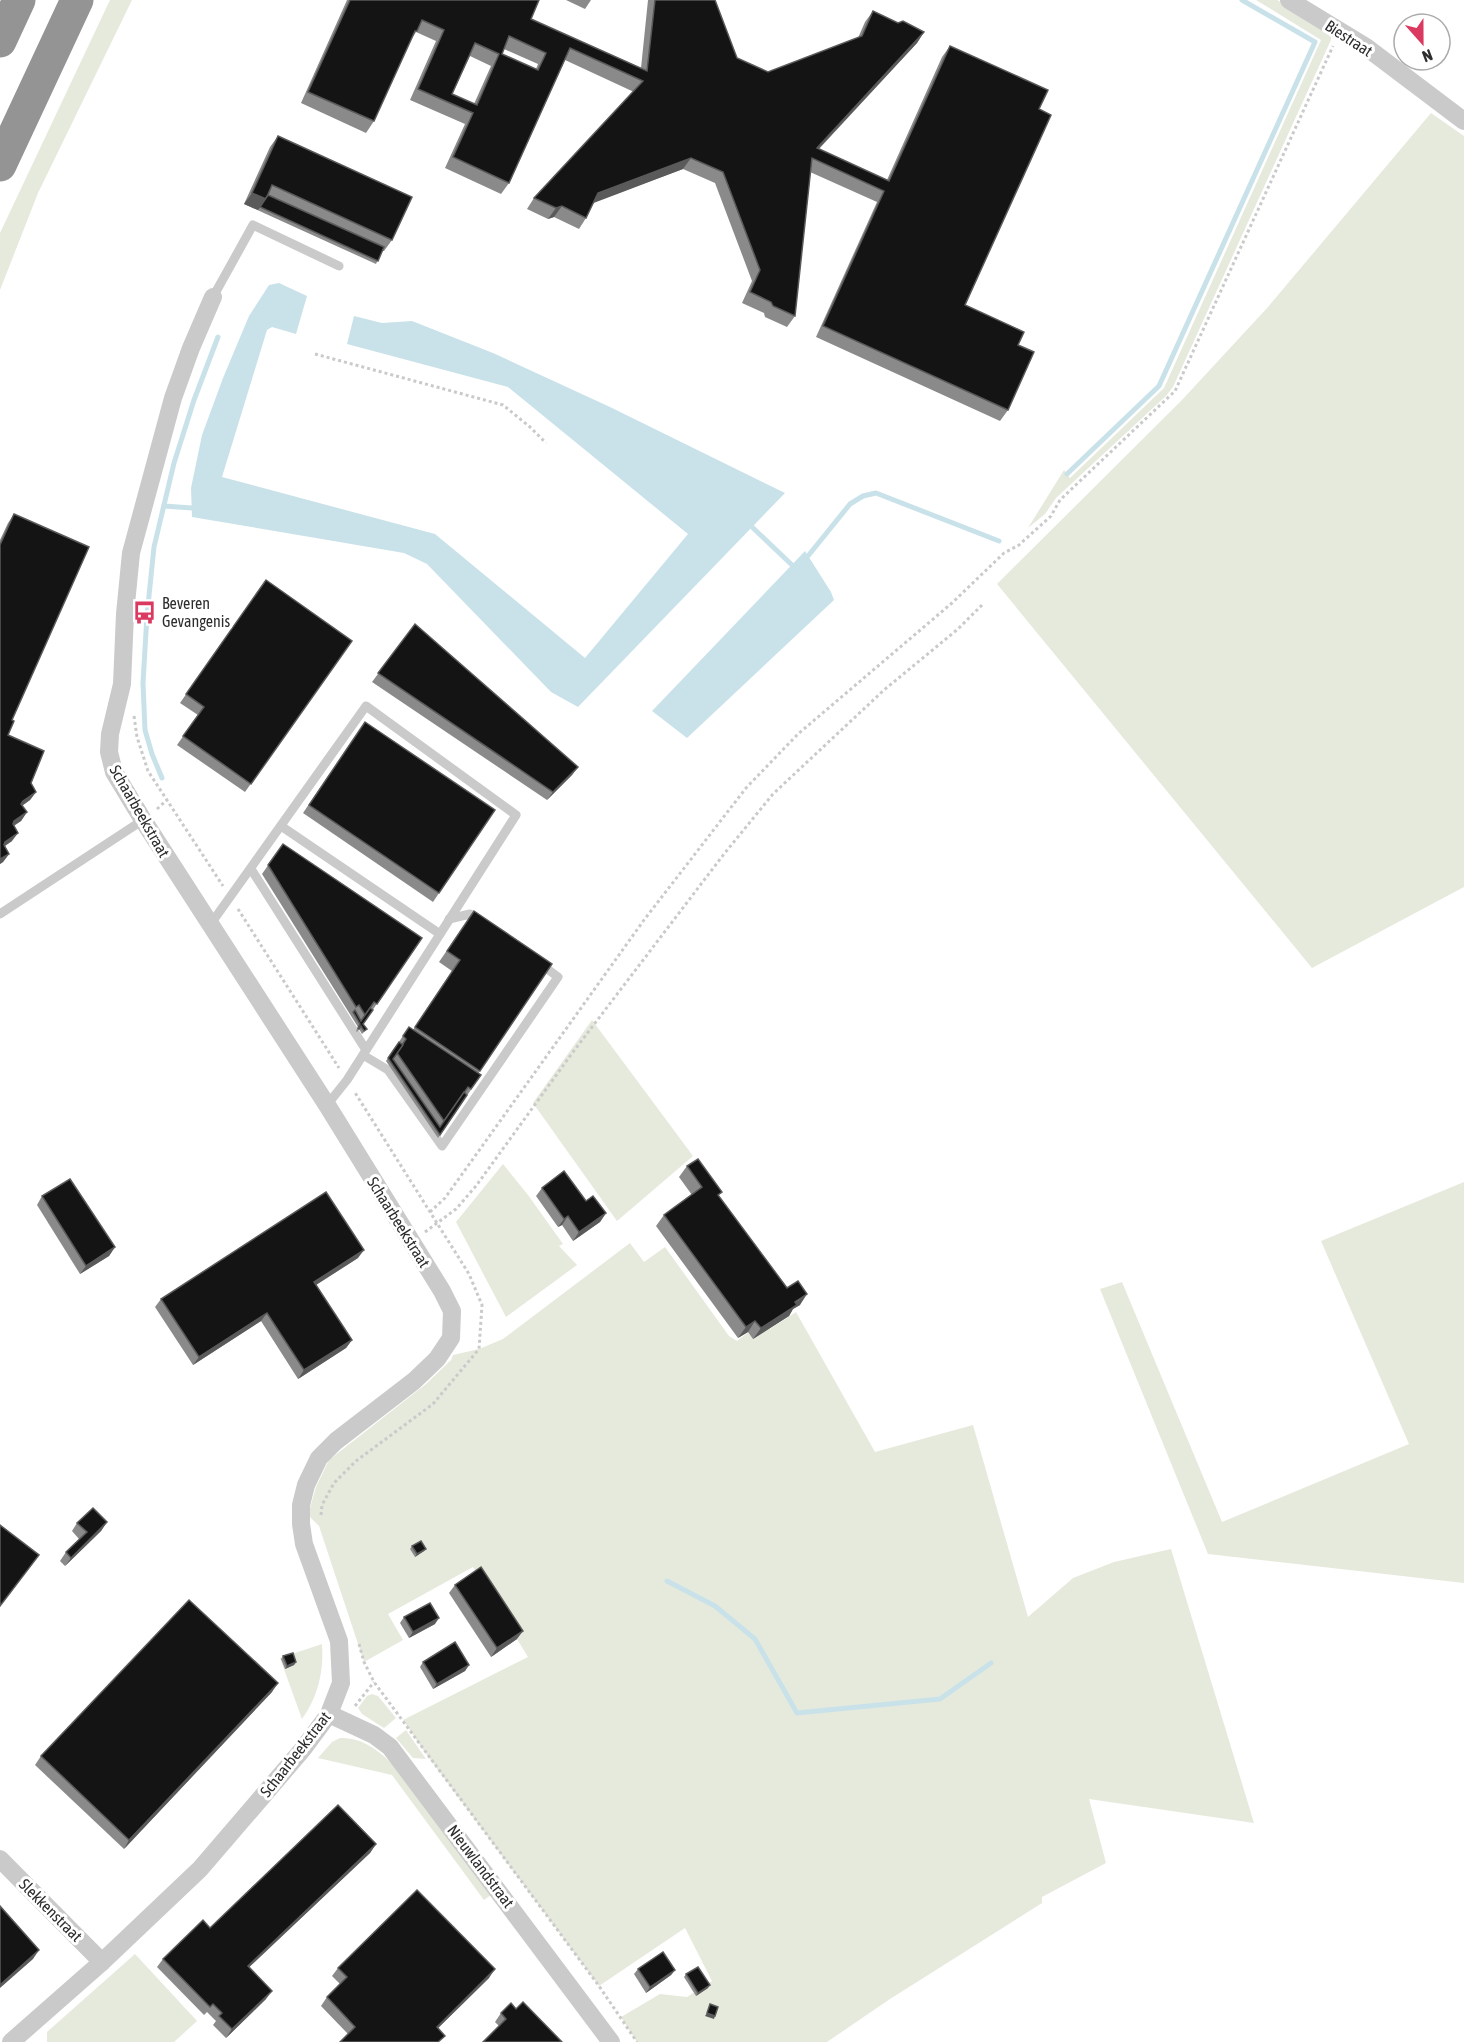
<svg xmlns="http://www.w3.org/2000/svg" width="1464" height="2042" font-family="'Asap Condensed',sans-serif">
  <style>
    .green { fill: #e6eadc }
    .water { fill: #c9e2e9 }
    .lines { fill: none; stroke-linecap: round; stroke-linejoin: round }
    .stream { stroke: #c9e2e9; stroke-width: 5 }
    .path { stroke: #cacaca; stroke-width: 3; stroke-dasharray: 3 3; stroke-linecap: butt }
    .service { stroke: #cacaca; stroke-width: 9 }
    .minor { stroke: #cacaca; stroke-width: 18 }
    .motorway { stroke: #949494; stroke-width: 33 }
    .wall { fill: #8a8a8a; fill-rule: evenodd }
    .shaded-wall { fill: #5a5a5a }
    .building { fill: #141414; stroke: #5a5a5a; stroke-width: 1.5; fill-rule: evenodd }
    .labels { text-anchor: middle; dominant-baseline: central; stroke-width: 6; stroke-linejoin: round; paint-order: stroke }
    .street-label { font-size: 16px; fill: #2d2d2d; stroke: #fff }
    .poi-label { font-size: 16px; fill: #2d2d2d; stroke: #fff; text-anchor: start }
  </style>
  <rect width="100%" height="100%" fill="#fff"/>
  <g class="green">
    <polygon points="110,0 132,0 38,193 0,290 0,233"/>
    <polygon points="1256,0 1277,0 1285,4 1331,36 1331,40 1173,387 1166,396 1056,498 1045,514 1028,528 1064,470 1070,478 1164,388 1321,40"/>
    <polygon points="1431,113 1464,136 1464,887 1312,968 997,584 1181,401 1268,307"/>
    <polygon points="592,1020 693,1156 617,1221 533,1103"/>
    <polygon points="503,1164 528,1195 563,1244 559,1246 577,1265 506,1317 456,1222"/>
    <polygon points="1464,1182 1464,1583 1208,1554 1100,1289 1122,1282 1222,1522 1409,1444 1321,1241"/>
    <polygon points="630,1243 644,1262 665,1247 729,1336 737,1341 764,1320 770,1329 796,1312 875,1452 973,1425 1028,1617 1073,1578 1114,1562 1171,1549 1254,1823 1089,1799 1106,1863 1042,1897 1042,1903 890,1999 827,2042 637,2042 621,2017 660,1994 687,1997 712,1981 685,1928 599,1986 424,1751 403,1720 528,1657 473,1567 388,1614 403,1640 364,1662 319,1526 308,1515 316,1487 329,1460 426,1384 451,1360 453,1355 479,1349 503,1339"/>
    <path d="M322,1644C324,1671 318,1697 302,1719L280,1658Z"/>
    <polygon points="372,1694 378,1696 396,1718 384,1728 362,1714 358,1708 367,1696"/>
    <polygon points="406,1730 426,1759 413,1758 396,1738"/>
    <path d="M340,1738C363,1737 381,1752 396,1768L491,1895L484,1900L392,1775L318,1758L332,1742Z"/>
    <polygon points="135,1954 197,2021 174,2042 47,2042 47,2032"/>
  </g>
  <g class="water">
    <polygon points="279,283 307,296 296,334 272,327 267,330 222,477 435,534 585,658 688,534 508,387 347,344 354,316 382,323 412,321 493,353 610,407 785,493 578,707 551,692 427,564 404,553 192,517 191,488 202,435 223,378 249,316 269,285"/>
    <polygon points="805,551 831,592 834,600 687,738 652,711"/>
  </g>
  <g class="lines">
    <g class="stream">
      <polyline points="1067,474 1159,386 1315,42 1242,0"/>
      <polyline points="164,506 192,508"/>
      <polyline points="752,527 792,565"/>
      <polyline points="808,556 850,504 863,496 876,493 999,541"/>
      <polyline points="162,778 152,754 145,730 143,683 147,615 154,547 174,463 194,400 218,337"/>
      <polyline points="667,1581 715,1606 755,1639 797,1713 940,1699 991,1663"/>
    </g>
    <g class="path">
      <polyline points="315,354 503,405 530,427 546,443"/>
      <polyline points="134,716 137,737 148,771 223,886"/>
      <polyline points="157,809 167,800"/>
      <polyline points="238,909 339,1068"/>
      <polyline points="430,1212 445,1198 644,920 746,788 798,734 952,603 1004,553 1019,545 1051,516 1060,500 1175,391 1333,46"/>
      <polyline points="425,1232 456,1209 476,1186 573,1052 724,854 773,794 884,690 958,629 982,605"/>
      <polyline points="321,1515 322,1505 334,1483 356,1461 433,1404 479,1349 482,1305 469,1274 354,1091"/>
      <polyline points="359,1644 364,1662 374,1682 599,1986 637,2042"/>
      <polyline points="355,1706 374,1682"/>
    </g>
    <g class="service">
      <polyline points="213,297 253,225 339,266"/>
      <polyline points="281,826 440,934"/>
      <polyline points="251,869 366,1050"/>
      <polyline points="0,914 143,820"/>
      <polyline points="449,919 470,914 480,921"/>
      <polyline points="210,925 366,706 516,815 347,1080 327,1105"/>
      <polyline points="363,1055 388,1070 442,1146 558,977 538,962"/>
    </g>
    <g class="minor">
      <polyline points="1289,0 1366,47 1464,121"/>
      <polyline points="329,1714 374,1735 390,1747 611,2042"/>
      <polyline points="0,1859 102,1962"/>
      <polyline points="11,2042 102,1962 200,1869 303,1749 329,1714 341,1683 339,1641 304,1544 301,1524 301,1505 306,1485 319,1458 336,1441 414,1381 437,1359 451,1338 452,1311 442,1291 327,1105 143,820 114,772 109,752 110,734 122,684 125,614 131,553 173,398 191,348 213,297"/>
    </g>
    <g class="motorway">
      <polyline points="0,41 19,0"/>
      <polyline points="0,165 77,0"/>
    </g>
  </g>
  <g class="wall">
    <path d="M347,0H539L531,19L641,68L648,0H715L737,58L768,72L858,38L865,22L873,11L898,23L924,32L917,43L819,149L887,180L942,57L950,46L1039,109L965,305L1018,345L1008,410L1000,421L816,337L877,202L810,172L795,316L787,327L765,317L764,313L742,303L752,281L715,183L683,169L594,202L586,218L579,229L554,217L548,219L527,209L534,198L634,92L565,60L509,183L501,194L445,168L465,124L410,100L436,41L416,32L410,41L374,121L366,133L301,103ZM504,49L538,64L536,69L502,54ZM470,56L491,66L474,104L452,94Z"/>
    <polygon points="566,0 591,0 585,9"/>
    <polygon points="278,136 392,240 384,251 382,251 376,264 244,204 270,147"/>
    <polygon points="14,514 12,720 8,735 31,783 36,792 30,800 22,806 27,812 21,821 14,826 12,841 5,846 9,854 3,862 0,864 0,540 8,523"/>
    <polygon points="266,580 352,641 245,792 177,745 198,715 180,703"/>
    <polygon points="415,624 578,767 572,775 547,800 372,682"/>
    <polygon points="365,722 495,810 433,902 303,813"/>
    <polygon points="283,844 422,938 363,1024 367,1029 362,1034 359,1029 357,1032 356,1031 358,1027 262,874"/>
    <polygon points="474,911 552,964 478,1074 481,1075 438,1138 386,1061 409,1027 413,1030 452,971 439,962"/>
    <polygon points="687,1166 719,1196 800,1305 793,1309 789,1316 753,1339 748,1332 738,1338 656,1226 664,1215 692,1195 679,1177"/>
    <polygon points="542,1188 586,1201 606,1213 600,1222 573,1241 562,1225 558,1227 536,1196"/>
    <polygon points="42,1196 115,1247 109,1256 80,1274 37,1205"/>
    <polygon points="358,1258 316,1285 352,1340 346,1348 298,1379 261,1321 193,1365 155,1307 161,1299"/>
    <polygon points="107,1522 101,1531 65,1566 60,1561 66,1552 79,1539 72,1531 77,1523"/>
    <polygon points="412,1546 424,1551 415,1557 410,1549"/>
    <polygon points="455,1585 517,1639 491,1657 449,1593"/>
    <polygon points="404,1617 435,1624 409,1638 400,1623"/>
    <polygon points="283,1656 296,1662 294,1665 285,1669 281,1659"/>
    <polygon points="423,1662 469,1665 465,1671 433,1689 420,1667"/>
    <polygon points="272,1692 124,1849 35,1765 41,1756"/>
    <polygon points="376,1844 370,1853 249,1967 266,1999 226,2038 213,2025 216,2021 207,2012 204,2015 157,1967 163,1959 210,1928"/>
    <polygon points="338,1968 489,1978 438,2028 348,2034 321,2006 327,1997 340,1984 332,1976"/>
    <polygon points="638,1969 675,1970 671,1975 646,1993 634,1974"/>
    <polygon points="686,1974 708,1988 696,1996 684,1977"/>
    <polygon points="516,2009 499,2026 495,2022 501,2013"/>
  </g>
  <g class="shaded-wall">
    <polygon points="924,32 917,43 809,159 817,148"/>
    <polygon points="691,158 683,169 591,204 598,193"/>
    <polygon points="252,193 266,199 258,210 244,204"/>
    <polygon points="562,206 554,217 548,219 556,208"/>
    <polygon points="578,767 572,775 547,800 553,792"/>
    <polygon points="36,792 30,800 17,809 23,801"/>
    <polygon points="27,812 21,821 8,829 14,821"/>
    <polygon points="18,833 12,841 0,849 5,842"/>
    <polygon points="9,854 3,862 0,864 0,859"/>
    <polygon points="606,1213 600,1222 573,1241 579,1232"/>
    <polygon points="568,1216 562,1225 558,1227 564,1219"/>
    <polygon points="115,1247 109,1256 80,1274 86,1266"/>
    <polygon points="364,1250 358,1258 308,1290 314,1282"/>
    <polygon points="807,1294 800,1305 793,1309 789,1316 753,1339 761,1328"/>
    <polygon points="267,1313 261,1321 193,1365 199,1357"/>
    <polygon points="755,1321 748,1332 738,1338 746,1327"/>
    <polygon points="352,1340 346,1348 298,1379 304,1370"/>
    <polygon points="107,1522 101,1531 65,1566 71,1558"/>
    <polygon points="426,1549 424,1551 415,1557 417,1554"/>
    <polygon points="439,1618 435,1624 409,1638 413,1632"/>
    <polygon points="523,1631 517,1639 491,1657 497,1648"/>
    <polygon points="296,1662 294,1665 285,1669 287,1666"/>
    <polygon points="469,1665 465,1671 433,1689 437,1684"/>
    <polygon points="278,1683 272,1692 124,1849 129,1840"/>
    <polygon points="376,1844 370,1853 242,1974 248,1966"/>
    <polygon points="39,1950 33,1959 0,1988 0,1985"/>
    <polygon points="495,1969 489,1978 431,2035 437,2027"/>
    <polygon points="675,1970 671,1975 646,1993 650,1987"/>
    <polygon points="710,1985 708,1988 696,1996 698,1993"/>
    <polygon points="272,1991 266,1999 226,2038 232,2029"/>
    <polygon points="707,2013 715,2016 714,2019 705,2016"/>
  </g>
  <g class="building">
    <path d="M350,0H539L531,19L647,71L655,0H715L737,58L768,72L862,36L873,11L898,23L903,21L924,32L817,148L889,181L950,46L1048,90L1039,109L1051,115L965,305L1024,332L1018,345L1034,352L1008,410L823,326L884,191L812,158L795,316L773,306L771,302L750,292L760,270L723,172L691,158L598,193L586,218L562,206L556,208L534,198L643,81L570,48L509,183L453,157L473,113L418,89L444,30L422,20L417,31H415L374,121L308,92ZM509,36L546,53L538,70L502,54ZM475,43L499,54L477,105L452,94Z"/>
    <polygon points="278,136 412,197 392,240 272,185 266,199 252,193"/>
    <polygon points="268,195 384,247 378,261 260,207"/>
    <polygon points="14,514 89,547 12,720 14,721 8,735 44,751 31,783 36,792 23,801 21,804 27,812 14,821 13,824 18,833 5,842 4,845 9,854 0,859 0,545"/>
    <polygon points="266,580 352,641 251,784 183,736 204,707 186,694"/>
    <polygon points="415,624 578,767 553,792 378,673"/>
    <polygon points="365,722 495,810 439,893 309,805"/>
    <polygon points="283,844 422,938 377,1004 374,1002 365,1015 359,1005 356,1007 268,865"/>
    <polygon points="474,911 552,964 480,1071 415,1027 460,960 447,951"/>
    <polygon points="370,1008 373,1010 363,1024 367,1029 364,1031 361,1026 359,1029 358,1028 360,1024 353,1012 355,1010 361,1021"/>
    <polygon points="409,1027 481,1075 471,1089 468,1087 444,1121 397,1053 406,1039 403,1036"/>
    <polygon points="399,1042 403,1045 393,1059 440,1127 464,1092 467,1095 440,1135 388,1058"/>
    <polygon points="698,1159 722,1192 718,1195 787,1288 798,1281 807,1294 795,1302 797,1305 761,1328 755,1321 746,1327 664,1215 702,1187 687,1166"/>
    <polygon points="564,1171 586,1201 593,1196 606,1213 579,1232 568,1216 564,1219 542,1188"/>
    <polygon points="70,1179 115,1247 86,1266 42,1196"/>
    <polygon points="326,1192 364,1250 314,1282 352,1340 304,1370 267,1313 199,1357 161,1299"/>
    <polygon points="93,1508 107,1522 71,1558 66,1552 87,1532 77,1523"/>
    <polygon points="0,1525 39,1555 0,1606"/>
    <polygon points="421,1541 426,1549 417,1554 412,1546"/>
    <polygon points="481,1567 523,1631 497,1648 455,1585"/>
    <polygon points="189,1600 278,1683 129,1840 41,1756"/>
    <polygon points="430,1603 439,1618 413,1632 404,1617"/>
    <polygon points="455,1642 469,1665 437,1684 423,1662"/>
    <polygon points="293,1653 296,1662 287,1666 283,1656"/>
    <polygon points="338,1805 376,1844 248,1966 272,1991 232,2029 219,2016 222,2013 213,2004 210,2007 163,1959 203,1920 210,1928"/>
    <polygon points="417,1890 495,1969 437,2027 445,2036 438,2042 340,2042 355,2027 327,1997 347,1977 338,1968"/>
    <polygon points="0,1906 39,1950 0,1985"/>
    <polygon points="663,1952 675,1970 650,1987 638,1969"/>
    <polygon points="698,1967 710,1985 698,1993 686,1974"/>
    <polygon points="523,2002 562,2042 483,2042 506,2019 501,2013 511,2003 516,2009"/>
    <polygon points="710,2004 718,2007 715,2016 707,2013"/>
  </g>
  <defs>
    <symbol id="bus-bare" viewBox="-9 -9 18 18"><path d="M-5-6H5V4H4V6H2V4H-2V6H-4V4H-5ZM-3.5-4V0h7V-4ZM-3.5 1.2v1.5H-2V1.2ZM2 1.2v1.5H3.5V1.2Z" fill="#da3a5f" stroke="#fff" stroke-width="2.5" paint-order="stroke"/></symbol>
  </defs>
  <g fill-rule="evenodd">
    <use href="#bus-bare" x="128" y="596" width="33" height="33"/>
  </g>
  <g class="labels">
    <g class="street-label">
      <text transform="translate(1349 38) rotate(33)">Biestraat</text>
      <text transform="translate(140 811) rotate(60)">Schaarbeekstraat</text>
      <text transform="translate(399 1222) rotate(58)">Schaarbeekstraat</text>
      <text transform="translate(295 1754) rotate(-52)">Schaarbeekstraat</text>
      <text transform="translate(481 1866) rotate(53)">Nieuwlandstraat</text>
      <text transform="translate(51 1910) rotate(45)">Slekkenstraat</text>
    </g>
    <g class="poi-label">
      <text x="162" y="603">Beveren<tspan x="162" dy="18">Gevangenis</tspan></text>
    </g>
  </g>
  <g transform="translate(1422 42) rotate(159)"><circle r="28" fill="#ffffff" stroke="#ababab" stroke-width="1.5"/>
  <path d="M0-4.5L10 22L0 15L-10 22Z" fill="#da3a5f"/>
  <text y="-9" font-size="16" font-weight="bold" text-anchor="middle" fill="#2d2d2d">N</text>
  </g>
</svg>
